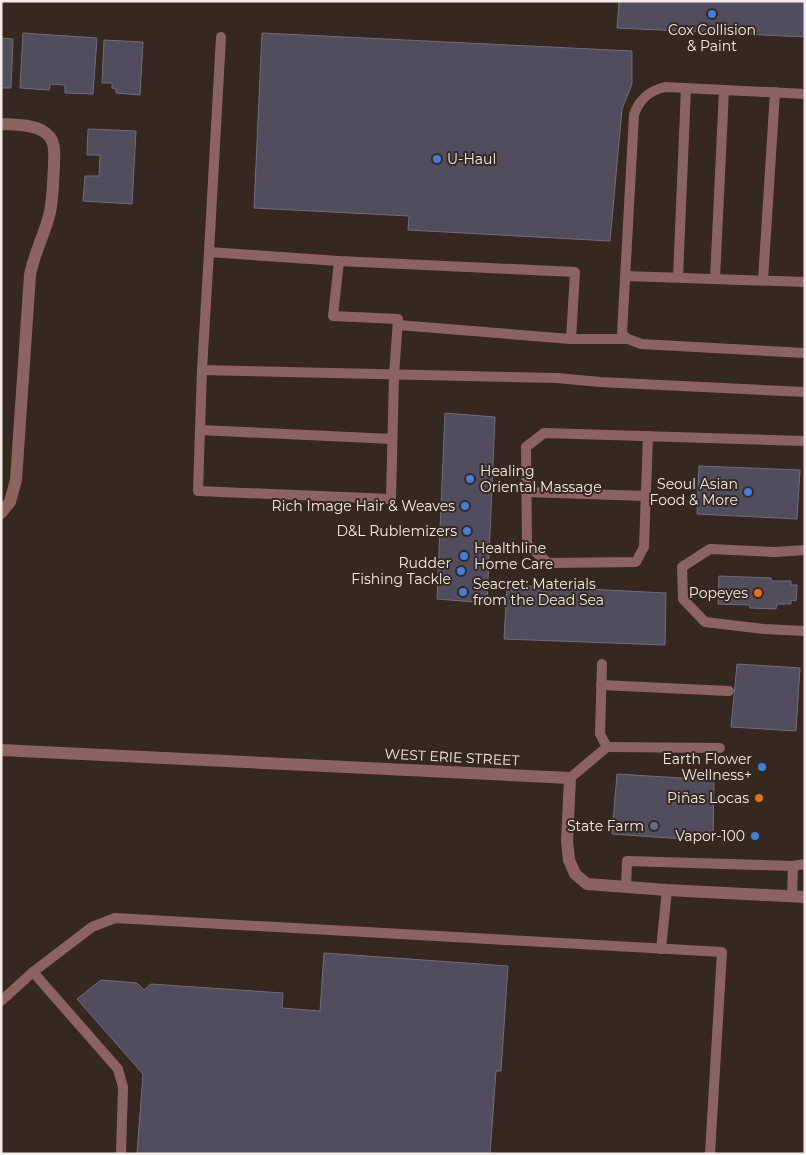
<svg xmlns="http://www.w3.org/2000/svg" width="806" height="1155" font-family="Montserrat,sans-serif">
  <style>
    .building { fill: #514d5c; stroke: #716c7c }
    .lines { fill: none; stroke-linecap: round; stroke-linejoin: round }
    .service { stroke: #8d6362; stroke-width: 10 }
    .minor { stroke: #8d6362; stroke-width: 12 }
    .shop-dot { fill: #3f7fe0; stroke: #352820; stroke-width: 2 }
    .food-dot { fill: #e8710a; stroke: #352820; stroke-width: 2 }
    .service-dot { fill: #5c6f8a; stroke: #352820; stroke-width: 2 }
    .labels { text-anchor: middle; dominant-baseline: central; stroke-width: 4; stroke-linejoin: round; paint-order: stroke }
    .poi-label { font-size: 14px; fill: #f5ece7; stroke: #352820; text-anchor: end }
    .street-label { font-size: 14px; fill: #f5ece7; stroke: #352820 }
  </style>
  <rect width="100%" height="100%" fill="#352820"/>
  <g class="building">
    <polygon points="619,1 805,1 805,37 617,28"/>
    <polygon points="23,33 97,38 93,94 65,93 65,85 50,84 49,90 20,88"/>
    <polygon points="262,33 632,51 632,84 622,109 610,241 408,230 409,216 254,208"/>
    <polygon points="1,38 13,39 11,88 1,88"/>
    <polygon points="104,40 143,42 140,95 116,93 116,89 112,88 112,83 102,83"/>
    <polygon points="88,129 136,131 132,204 83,201 85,176 99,176 100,155 87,155"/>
    <polygon points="445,413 495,417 487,603 437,599"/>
    <polygon points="699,466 800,470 797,519 697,514"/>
    <polygon points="719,576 771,578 771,581 791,581 791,585 797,585 796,601 791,600 791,604 777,604 776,609 750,608 750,605 718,604"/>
    <polygon points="507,585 666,593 665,645 504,639"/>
    <polygon points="737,664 800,668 796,731 731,727"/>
    <polygon points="617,774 714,780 713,841 612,834"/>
    <polygon points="324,953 508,966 501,1071 496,1071 490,1154 137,1154 143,1074 77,999 101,980 137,983 144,990 151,984 283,993 282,1008 320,1011"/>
  </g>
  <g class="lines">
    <g class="service">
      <path d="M805,94L665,87C649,91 639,99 634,115L622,334L628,339L641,344L805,353"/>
      <polyline points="209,252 221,37"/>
      <polyline points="625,276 805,282"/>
      <polyline points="678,277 686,88"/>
      <polyline points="715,279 724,90"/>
      <polyline points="763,280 775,92"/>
      <polyline points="398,325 571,339 628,339"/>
      <polyline points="571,339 575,272 339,261 209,252 202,370 557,378 600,382 805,392"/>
      <polyline points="202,370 198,491 391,499 394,375 398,319 333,316 339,261"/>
      <polyline points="200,430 392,439"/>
      <polyline points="648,436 644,547 636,562 548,563 527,544 526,447 544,433 805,441"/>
      <polyline points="526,492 646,496"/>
      <polyline points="805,550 775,552 710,549 682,567 683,599 705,622 764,629 805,631"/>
      <polyline points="601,685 729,691"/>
      <polyline points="607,747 720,748"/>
      <polyline points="570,778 607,747 600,734 602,664"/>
      <polyline points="626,887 627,861 793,866 805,864"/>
      <polyline points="792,896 793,866"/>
      <polyline points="661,949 667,890"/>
      <polyline points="33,972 118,1069 123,1087 121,1154"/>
      <polyline points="1,1001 33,972 92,927 115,918 722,952 710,1154"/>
    </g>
    <g class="minor">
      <path d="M1,124C16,125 39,124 49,136C56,144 54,156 54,166C53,181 53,198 50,212C45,234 34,253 30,275L16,480L10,502L1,513"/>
      <polyline points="1,750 570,778 567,841 569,860 575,874 587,884 667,890 805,897"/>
    </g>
  </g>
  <g class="shop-dot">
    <circle cx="712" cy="14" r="5"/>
    <circle cx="437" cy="159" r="5"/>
    <circle cx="470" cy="479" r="5"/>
    <circle cx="748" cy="492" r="5"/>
    <circle cx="465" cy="506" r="5"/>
    <circle cx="467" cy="531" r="5"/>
    <circle cx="464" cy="556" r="5"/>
    <circle cx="461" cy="571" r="5"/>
    <circle cx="463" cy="592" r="5"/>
    <circle cx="762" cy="767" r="5"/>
    <circle cx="755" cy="836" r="5"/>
  </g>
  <g class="food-dot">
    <circle cx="758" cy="593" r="5"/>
    <circle cx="759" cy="798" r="5"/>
  </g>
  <circle class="service-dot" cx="654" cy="826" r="5"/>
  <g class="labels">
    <g class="poi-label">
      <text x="712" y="30" text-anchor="middle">Cox Collision<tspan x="712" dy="16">&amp; Paint</tspan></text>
      <text x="447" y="159" text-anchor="start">U-Haul</text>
      <text x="480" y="471" text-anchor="start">Healing<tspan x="480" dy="16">Oriental Massage</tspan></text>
      <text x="738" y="484">Seoul Asian<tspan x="738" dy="16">Food &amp; More</tspan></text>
      <text x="455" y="506">Rich Image Hair &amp; Weaves</text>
      <text x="457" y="531">D&amp;L Rublemizers</text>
      <text x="474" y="548" text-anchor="start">Healthline<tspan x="474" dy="16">Home Care</tspan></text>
      <text x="451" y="563">Rudder<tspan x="451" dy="16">Fishing Tackle</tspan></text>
      <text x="473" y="584" text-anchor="start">Seacret: Materials<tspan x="473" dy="16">from the Dead Sea</tspan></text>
      <text x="748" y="593">Popeyes</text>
      <text x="752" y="759">Earth Flower<tspan x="752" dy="16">Wellness+</tspan></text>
      <text x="749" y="798">Piñas Locas</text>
      <text x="644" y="826">State Farm</text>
      <text x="745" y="836">Vapor-100</text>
    </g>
    <g class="street-label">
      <text transform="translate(452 757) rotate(3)">WEST ERIE STREET</text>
    </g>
  </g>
  <rect width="806" height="1155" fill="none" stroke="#f5ece7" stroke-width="5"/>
</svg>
